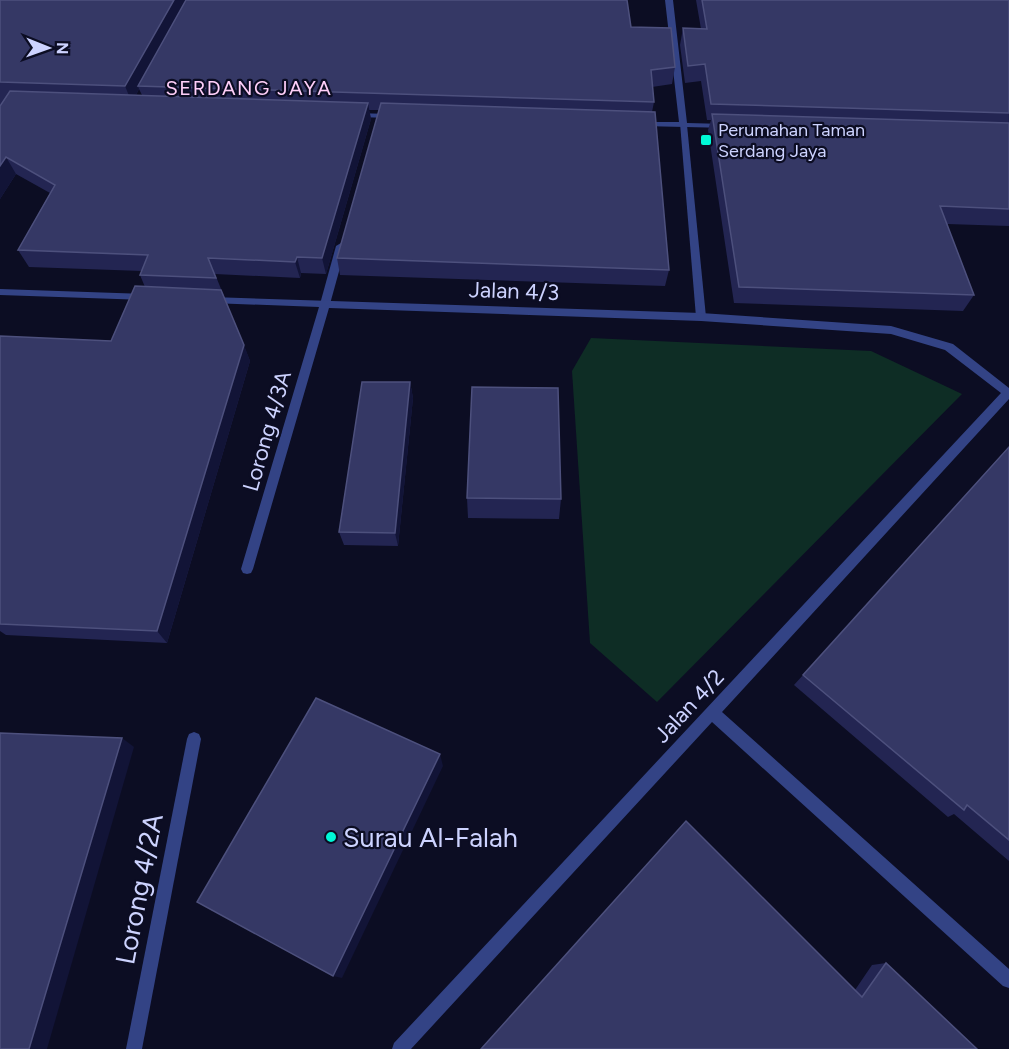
<svg xmlns="http://www.w3.org/2000/svg" width="1009" height="1049" font-family="Figtree,sans-serif">
  <style>
    .green { fill: #0e2d25 }
    .lines { fill: none; stroke-linecap: round; stroke-linejoin: round }
    .service { fill: #334385; fill-rule: evenodd }
    .minor { fill: #334385; fill-rule: evenodd }
    .wall { fill: #232552; fill-rule: evenodd }
    .shaded-wall { fill: #121437 }
    .building { fill: #353865; stroke: #4d507d; stroke-width: 1.5 }
    .poi-dot { fill: #00f8d7; stroke: #0c0d23; stroke-width: 2 }
    .labels { text-anchor: middle; dominant-baseline: central; stroke-width: 4.5; stroke-linejoin: round; paint-order: stroke }
    .far-poi-label { font-size: 18px; fill: #cdd3ff; stroke: #0c0d23; text-anchor: start }
    .far-neighbourhood-label { font-size: 20px; letter-spacing: 1.5px; fill: #ffcff9; stroke: #0c0d23 }
    .street-label { font-size: 22px; fill: #cdd3ff; stroke: #0c0d23 }
    .near-poi-label { font-size: 27px; fill: #cdd3ff; stroke: #0c0d23; text-anchor: start }
    .near-street-label { font-size: 27px; fill: #cdd3ff; stroke: #0c0d23 }
  </style>
  <rect width="100%" height="100%" fill="#0c0d23"/>
  <polygon class="green" points="591,338 871,351 962,394 657,702 590,643 572,371"/>
  <g class="lines">
    <g class="service">
      <polygon points="680,123 687,125 706,317 701,321 696,317"/>
      <polygon points="341,243 346,246 330,304 325,307 320,304 336,246"/>
    </g>
    <g class="minor">
      <polygon points="665,0 673,0 687,123 726,124 730,126 729,128 641,126 637,124 641,122 679,122"/>
      <polygon points="351,113 393,114 397,116 393,118 354,117 350,115"/>
      <polygon points="0,289 146,294 151,297 146,300 0,295"/>
      <polygon points="211,297 701,313 891,326 953,344 1009,388 1009,399 722,712 1009,969 1009,988 1003,986 712,722 411,1049 392,1049 394,1043 1001,393 945,350 891,334 701,321 329,308 253,569 251,573 247,574 243,573 241,569 319,307 211,303 206,300"/>
      <polygon points="194,732 199,734 201,739 142,1049 126,1049 187,739 189,734"/>
    </g>
  </g>
  <g class="wall">
    <path d="M0,0L631,27L675,67L672,84L652,87L654,102L652,112L669,270L665,286L340,275L337,258L379,110H369L371,119L326,274L301,273L300,278L215,274L250,361L167,643L6,635L0,631V336L111,341L145,287L140,275L142,271L29,267L18,250L50,193L16,174L0,199ZM139,89L142,95H136Z"/>
    <polygon points="696,0 1009,0 1009,226 947,224 974,295 963,311 734,303 708,130 711,120 707,120 701,81 685,83 680,45 683,28 701,29"/>
    <polygon points="410,382 413,398 398,546 344,545 339,532"/>
    <polygon points="1009,447 1009,861 954,814 948,817 794,685"/>
    <polygon points="467,498 561,499 559,519 468,518"/>
    <polygon points="886,963 977,1049 481,1049 855,990 872,965"/>
  </g>
  <g class="shaded-wall">
    <polygon points="174,0 189,0 138,86 139,89 132,103 125,86"/>
    <polygon points="368,103 371,119 326,274 322,258"/>
    <polygon points="6,157 16,174 0,199 0,166"/>
    <polygon points="297,257 301,273 300,278 295,262"/>
    <polygon points="244,345 250,361 167,643 157,631"/>
    <polygon points="410,382 413,398 398,546 395,533"/>
    <polygon points="122,738 134,747 47,1049 29,1049"/>
    <polygon points="440,754 443,766 342,978 333,976"/>
  </g>
  <g class="building">
    <polygon points="0,0 174,0 125,86 0,82"/>
    <polygon points="186,0 627,0 631,27 671,28 675,67 651,70 654,102 138,86"/>
    <polygon points="702,0 1009,0 1009,113 711,104 705,64 688,66 683,28 707,29"/>
    <polygon points="10,91 368,103 322,258 297,257 295,262 208,258 216,278 140,275 148,255 18,250 55,185 6,157 0,166 0,106"/>
    <polygon points="381,103 655,112 669,270 337,258"/>
    <polygon points="712,114 1009,123 1009,209 940,206 974,295 739,287"/>
    <polygon points="135,286 221,290 244,345 157,631 0,624 0,336 111,341"/>
    <polygon points="362,382 410,382 395,533 339,532"/>
    <polygon points="472,387 558,388 561,499 467,498"/>
    <polygon points="1009,447 1009,840 967,805 964,810 803,675"/>
    <polygon points="316,698 440,754 333,976 197,902"/>
    <polygon points="0,733 122,738 29,1049 0,1049"/>
    <polygon points="686,821 862,997 886,963 977,1049 481,1049"/>
  </g>
  <g class="poi-dot">
    <rect x="700" y="134" width="12" height="12" rx="3"/>
    <circle cx="331" cy="837" r="6"/>
  </g>
  <g class="labels">
    <g class="far-poi-label">
      <text x="718" y="130">Perumahan Taman<tspan x="718" dy="21">Serdang Jaya</tspan></text>
    </g>
    <g class="far-neighbourhood-label">
      <text x="249" y="88">SERDANG JAYA</text>
    </g>
    <g class="street-label">
      <text transform="translate(514 291) rotate(2)">Jalan 4/3</text>
      <text transform="translate(267 431) rotate(-74)">Lorong 4/3A</text>
      <text transform="translate(689 706) rotate(-47)">Jalan 4/2</text>
    </g>
    <g class="near-poi-label">
      <text x="343" y="837">Surau Al-Falah</text>
    </g>
    <g class="near-street-label">
      <text transform="translate(139 889) rotate(-79)">Lorong 4/2A</text>
    </g>
  </g>
  <g transform="translate(48 48) rotate(91)" stroke="#0c0d23" stroke-width="4.5" paint-order="stroke">
  <path d="M0-4.5L10 22L0 15L-10 22Z" fill="#cdd3ff"/>
  <text y="-9" font-size="16" font-weight="bold" text-anchor="middle" fill="#cdd3ff">N</text>
  </g>
</svg>
